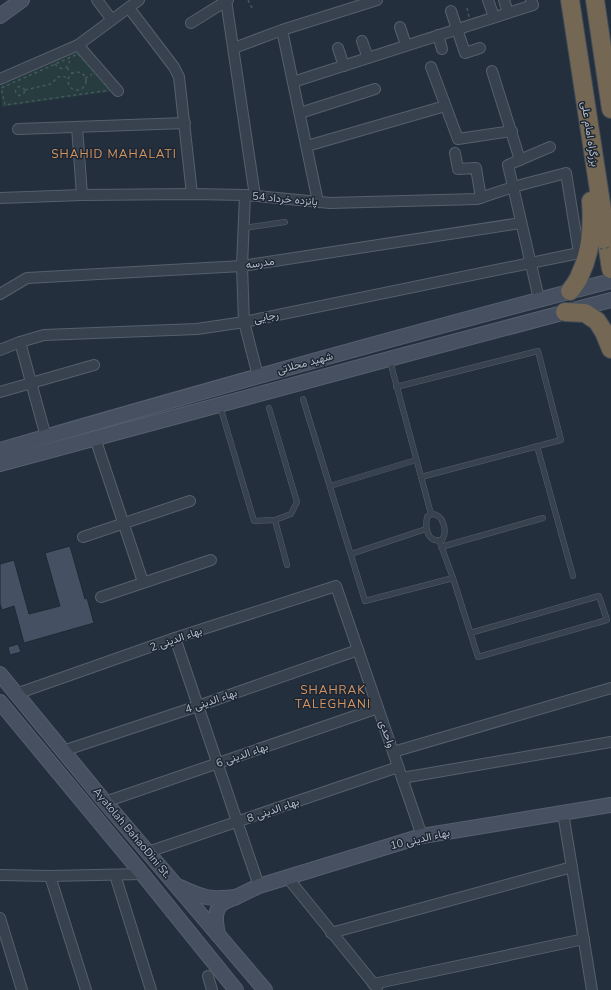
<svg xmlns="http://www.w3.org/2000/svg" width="611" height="990" font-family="'Nunito Sans',Vazirmatn,sans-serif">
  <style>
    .green { fill: #263c3f }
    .building { fill: #455162; stroke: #1f2835 }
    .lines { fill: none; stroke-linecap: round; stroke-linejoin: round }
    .lane-casing { stroke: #565f6c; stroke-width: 6 }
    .street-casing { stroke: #565f6c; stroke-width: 12 }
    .secondary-casing { stroke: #565f6c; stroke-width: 16 }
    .highway-casing { stroke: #434c59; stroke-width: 20 }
    .path { stroke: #44595c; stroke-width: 1.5; stroke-dasharray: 3 3; stroke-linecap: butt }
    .lane { stroke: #38414e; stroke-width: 5 }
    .street { stroke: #38414e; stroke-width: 10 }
    .secondary { stroke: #465061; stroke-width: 14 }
    .highway { stroke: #746855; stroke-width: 18 }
    .path-bridge { stroke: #44595c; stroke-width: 1.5; stroke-dasharray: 3 3; stroke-linecap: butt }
    .labels { text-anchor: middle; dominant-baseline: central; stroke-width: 3; stroke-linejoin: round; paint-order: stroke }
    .street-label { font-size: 11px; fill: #b4bcc9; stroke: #1d2633 }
    .neighbourhood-label { font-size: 12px; letter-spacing: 1px; fill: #d59563; stroke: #1d2633 }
  </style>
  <rect width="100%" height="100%" fill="#242f3e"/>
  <polygon class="green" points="79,51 114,91 2,107 0,86"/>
  <g class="building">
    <polygon points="70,546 85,599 87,598 94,623 24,643 14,606 2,610 0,604 0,564 14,560 29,614 60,606 45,553"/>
    <polygon points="18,644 21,652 10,655 8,647"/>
  </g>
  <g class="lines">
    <defs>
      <g id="lane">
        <polyline points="244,228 285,222"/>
        <polyline points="390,361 431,514"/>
        <polyline points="396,387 538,351 561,440 421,477"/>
        <polyline points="303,399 365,601 453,578"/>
        <polyline points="220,406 254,521 275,520 291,514 297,502 269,408"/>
        <polyline points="537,446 573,576"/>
        <polyline points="330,486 416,460"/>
        <path d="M431,514C443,513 448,531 442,540C427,543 425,528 427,517Z"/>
        <polyline points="275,520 287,565"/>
        <polyline points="439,540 453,578 478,657 607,620 599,596 470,633"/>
        <polyline points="441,547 543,518"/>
        <polyline points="351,554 426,529"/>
      </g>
      <g id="street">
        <polyline points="97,0 112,20"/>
        <polyline points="226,0 255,196"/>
        <polyline points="488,0 494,17"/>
        <polyline points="504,0 508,13"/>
        <polyline points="129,8 174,67 179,77 192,194"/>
        <polyline points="451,11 465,53 480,48"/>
        <polyline points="191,23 228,0"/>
        <polyline points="400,27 406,45"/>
        <polyline points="282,30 318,202"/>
        <polyline points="438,35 442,49"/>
        <polyline points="362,41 368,58"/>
        <polyline points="78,45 118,91"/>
        <polyline points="234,48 282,30 377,0"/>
        <polyline points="338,48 344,66"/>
        <polyline points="431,67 458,139 512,131"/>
        <polyline points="492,71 520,160"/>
        <polyline points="0,79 78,45 139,0"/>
        <polyline points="293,82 533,5 531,0"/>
        <polyline points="300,113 375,89"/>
        <polyline points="77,127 82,195"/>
        <polyline points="18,129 185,123"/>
        <polyline points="307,146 445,106"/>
        <polyline points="455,153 458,169 476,168 481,198"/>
        <polyline points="245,195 242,266 244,322 258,376"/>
        <polyline points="0,198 82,195 192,194 245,195 330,203 477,199 513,187 566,173 579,253 244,322 197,329 44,335 20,342 0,350"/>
        <polyline points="0,294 27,278 242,266 521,223"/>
        <polyline points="539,299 508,165 550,147"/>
        <polyline points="20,342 46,437"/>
        <polyline points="0,392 94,365"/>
        <polyline points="95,438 143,582"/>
        <polyline points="83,537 190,501"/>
        <polyline points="101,597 211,560"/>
        <polyline points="175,638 259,886"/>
        <polyline points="16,694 175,638 336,586 422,836"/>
        <polyline points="63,751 198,706 358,650"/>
        <polyline points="393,752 611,688"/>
        <polyline points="402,778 611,742"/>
        <polyline points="105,802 378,708"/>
        <polyline points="563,813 592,990"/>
        <polyline points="148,852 398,767"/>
        <polyline points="0,875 50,876 142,874"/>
        <polyline points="115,875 151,990"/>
        <polyline points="50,876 86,990"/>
        <polyline points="287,877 377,988"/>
        <polyline points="0,918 22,990"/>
        <polyline points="331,933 572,867"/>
        <polyline points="208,976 212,990"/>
        <polyline points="373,984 584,939"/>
      </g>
      <g id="secondary">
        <polyline points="0,16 22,0"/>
        <path d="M0,450C203,391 406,334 611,281"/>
        <polyline points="0,464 219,405 389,359 611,300"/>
        <polyline points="0,674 105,802 265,990"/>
        <polyline points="0,702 144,876 236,990"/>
        <path d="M180,887C203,898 211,900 236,897C232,899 227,900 223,903C213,910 216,924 218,935"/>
        <polyline points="236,897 259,886 422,836 611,805"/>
      </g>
      <g id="highway">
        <polyline points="570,0 611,269"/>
        <polyline points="595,0 611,109"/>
        <path d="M570,291C574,286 578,281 580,275C591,252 593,226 591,201"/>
        <polyline points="565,312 585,313 597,321 604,332 611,349"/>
      </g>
    </defs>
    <use href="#lane" class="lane-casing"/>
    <use href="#street" class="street-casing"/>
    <use href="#secondary" class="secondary-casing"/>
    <use href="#highway" class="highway-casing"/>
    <g class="path">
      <polyline points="248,0 252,8"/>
      <polyline points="467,8 469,17"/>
      <polygon points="78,54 111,90 5,105 1,88"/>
      <path d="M55,64L59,68C66,70 71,65 69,58"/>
      <polyline points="67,68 73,74"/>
      <circle cx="77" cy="81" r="9"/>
      <polyline points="85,78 90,76 92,74"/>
      <circle cx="20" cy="91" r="4.5"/>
      <polyline points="25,90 51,84 58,77 62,76 68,78"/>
    </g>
    <use href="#lane" class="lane"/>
    <use href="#street" class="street"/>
    <use href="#secondary" class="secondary"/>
    <use href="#highway" class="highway"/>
    <polyline class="path-bridge" points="600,249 611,247"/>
  </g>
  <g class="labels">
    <g class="street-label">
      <text transform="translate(590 134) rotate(81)">بزرگراه امام علی</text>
      <text transform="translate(285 199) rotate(5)">پانزده خرداد 54</text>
      <text transform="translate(260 263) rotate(-8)">مدرسه</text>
      <text transform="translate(266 317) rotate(-12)">رجایی</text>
      <text transform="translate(305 363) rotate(-15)">شهید محلاتی</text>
      <text transform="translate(176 639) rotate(-19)">بهاء الدینی 2</text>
      <text transform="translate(211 701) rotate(-19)">بهاء الدینی 4</text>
      <text transform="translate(387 734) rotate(71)">واحدی</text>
      <text transform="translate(242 755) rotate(-19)">بهاء الدینی 6</text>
      <text transform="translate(273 810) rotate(-19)">بهاء الدینی 8</text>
      <text transform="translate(132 833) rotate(50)">Ayatolah BahaoDini St.</text>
      <text transform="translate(420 839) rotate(-13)">بهاء الدینی 10</text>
    </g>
    <g class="neighbourhood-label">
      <text x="114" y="154">SHAHID MAHALATI</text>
      <text x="333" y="690">SHAHRAK<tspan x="333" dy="14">TALEGHANI</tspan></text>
    </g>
  </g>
</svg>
